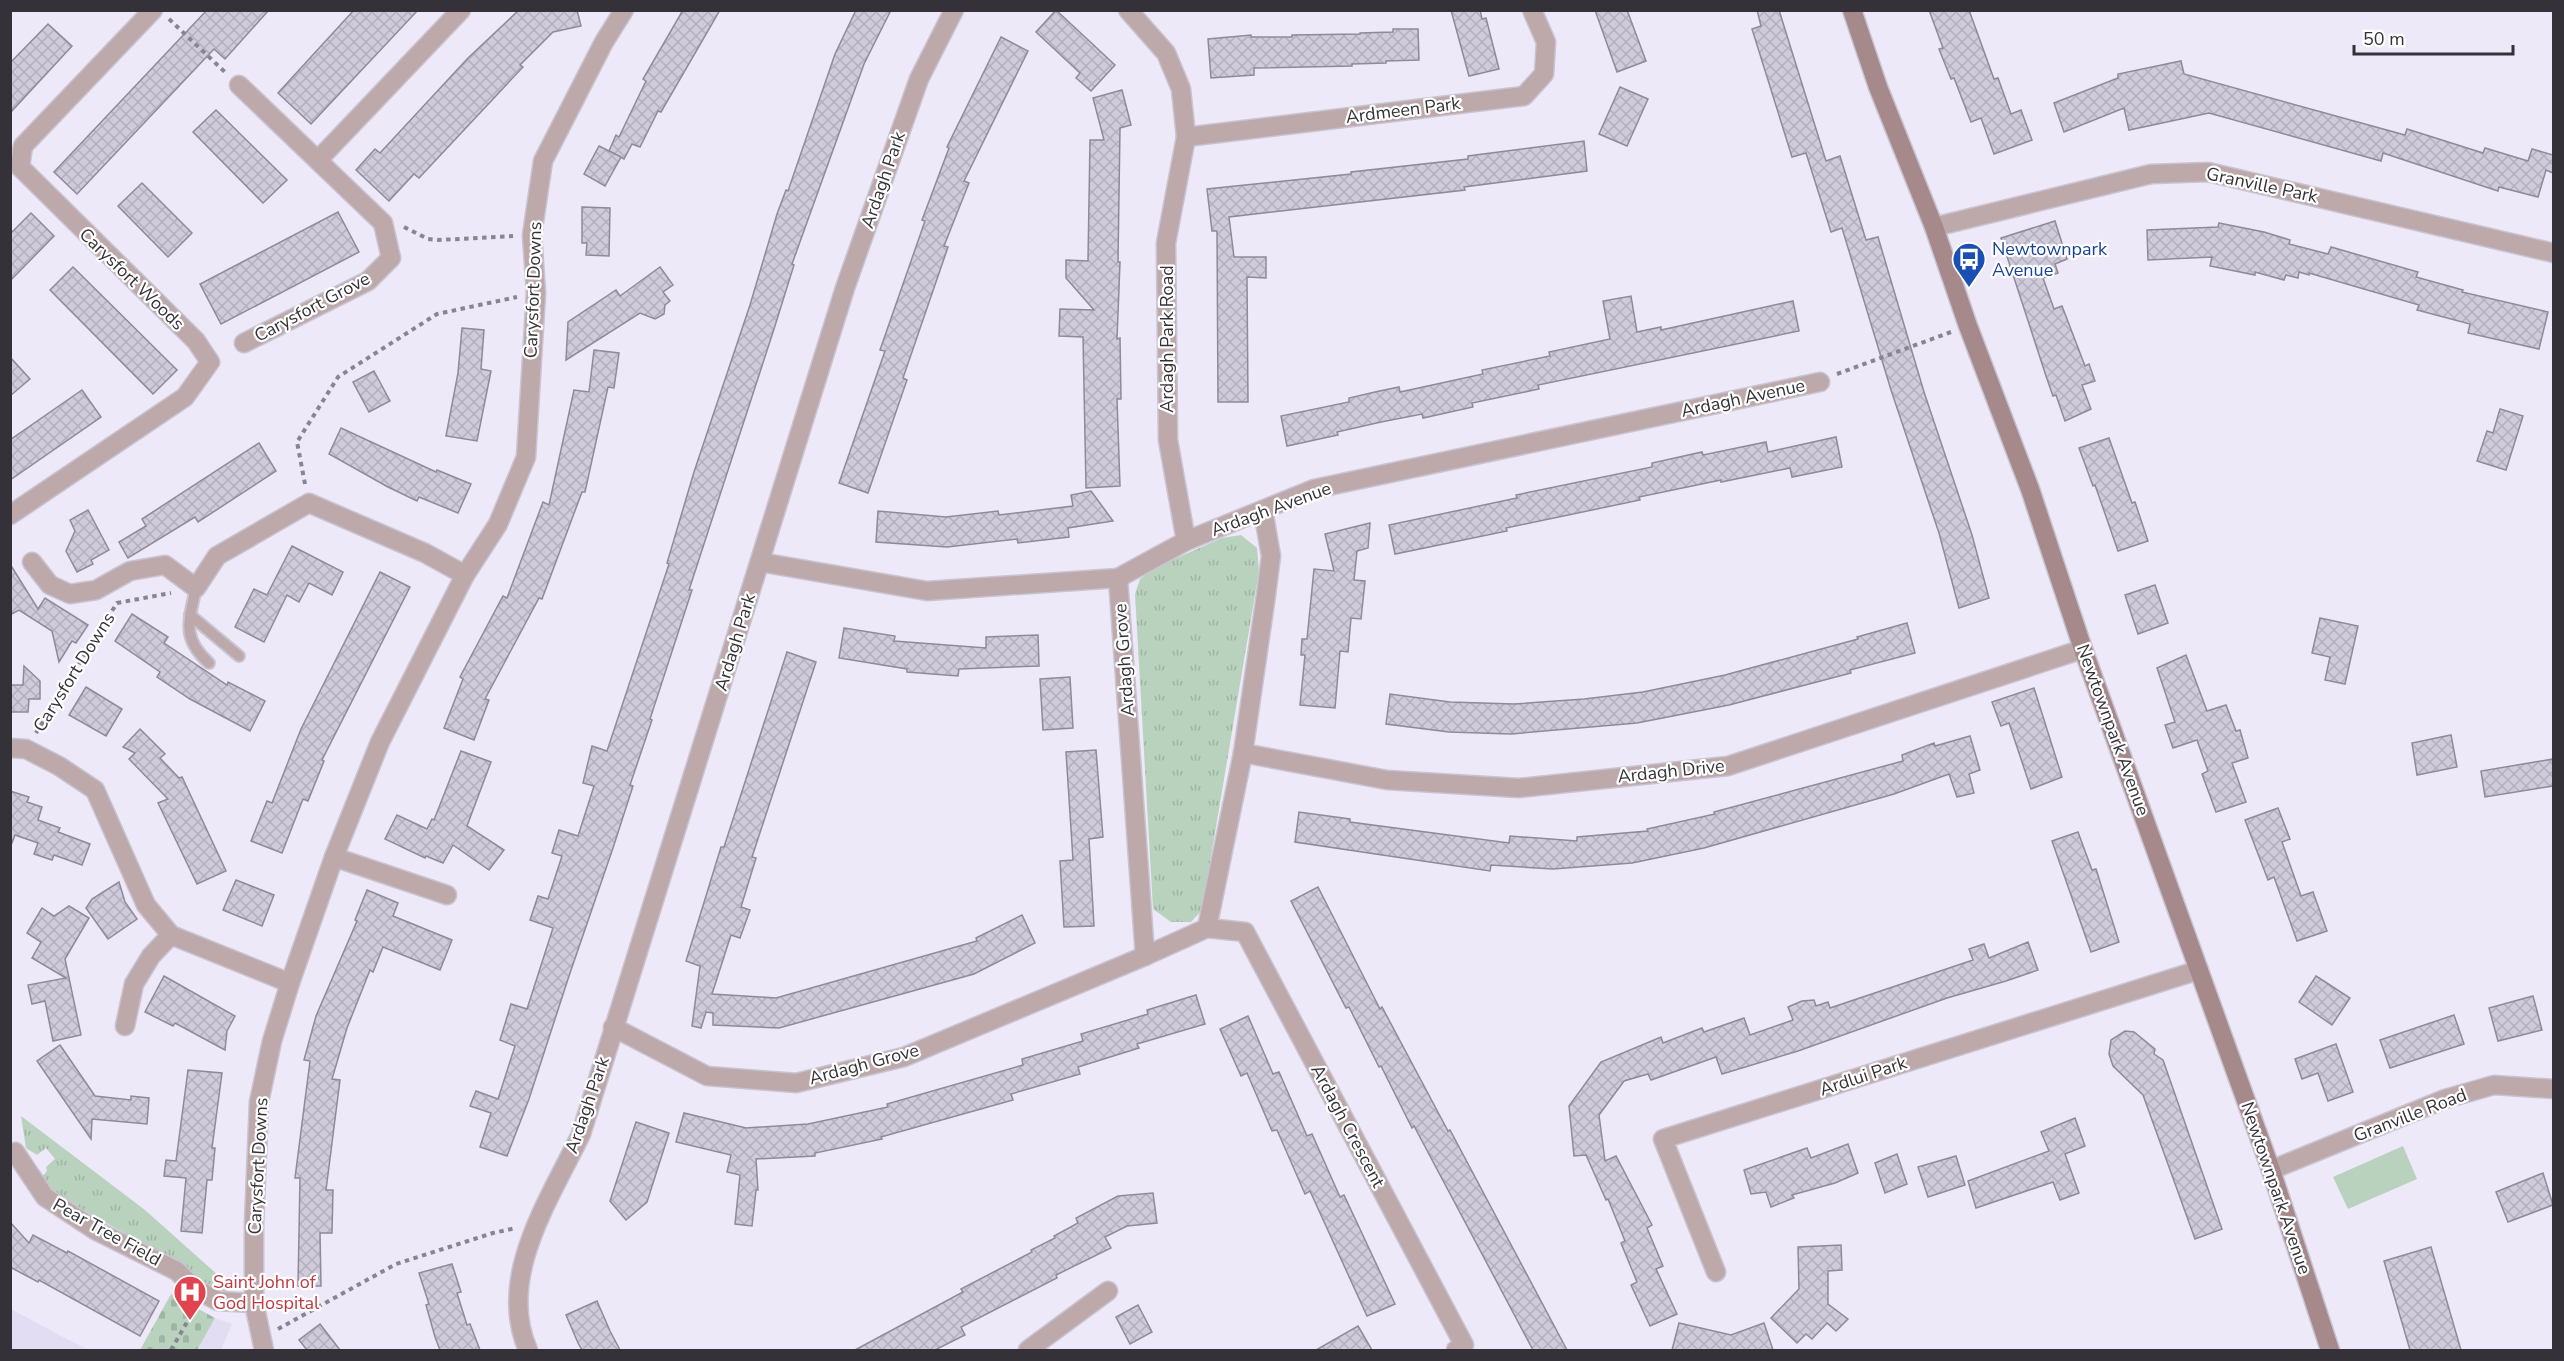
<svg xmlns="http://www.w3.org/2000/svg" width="2564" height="1361" font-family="'Nunito Sans',sans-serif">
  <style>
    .built { fill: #e2ddf3 }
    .grass { fill: url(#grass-tufts) }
    .cemetery { fill: url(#cemetery-stones) }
    .pitch { fill: #b8d2bd }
    .building { fill: url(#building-cross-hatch); stroke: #8e8a98; stroke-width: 1.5 }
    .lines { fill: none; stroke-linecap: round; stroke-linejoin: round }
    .lane-casing { stroke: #c8c4d2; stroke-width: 14 }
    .street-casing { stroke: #c8c4d2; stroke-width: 21 }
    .secondary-casing { stroke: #c8c4d2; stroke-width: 21 }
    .path { stroke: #888590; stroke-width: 4; stroke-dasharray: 4.5 4.5; stroke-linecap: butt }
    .lane { stroke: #bda9aa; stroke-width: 10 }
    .street { stroke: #bda9aa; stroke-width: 18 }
    .secondary { stroke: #a6898a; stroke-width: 18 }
    .labels { text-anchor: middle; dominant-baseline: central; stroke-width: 4.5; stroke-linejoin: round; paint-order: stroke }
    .street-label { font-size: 18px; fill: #343238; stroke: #fff }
    .transit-label { font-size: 18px; fill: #164399; stroke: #fff; text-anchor: start }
    .health-label { font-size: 18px; fill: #be3a42; stroke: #fff; text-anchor: start }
  </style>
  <defs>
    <pattern id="grass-tufts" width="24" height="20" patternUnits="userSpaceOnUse" patternTransform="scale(1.5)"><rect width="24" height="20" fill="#b8d2bd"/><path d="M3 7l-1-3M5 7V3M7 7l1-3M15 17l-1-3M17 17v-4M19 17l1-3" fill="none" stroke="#9fb5a3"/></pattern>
    <pattern id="cemetery-stones" width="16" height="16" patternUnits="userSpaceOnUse" patternTransform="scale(1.5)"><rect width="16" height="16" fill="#b8d2bd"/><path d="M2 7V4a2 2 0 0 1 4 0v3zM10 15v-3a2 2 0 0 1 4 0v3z" fill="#9fb5a3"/></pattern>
    <pattern id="building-cross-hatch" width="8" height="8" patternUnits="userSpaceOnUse" patternTransform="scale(1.5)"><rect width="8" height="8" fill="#d0cbdb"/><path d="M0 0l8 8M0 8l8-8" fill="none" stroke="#b3afbd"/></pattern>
  </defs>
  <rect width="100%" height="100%" fill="#ede9f9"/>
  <g class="built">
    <polygon points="11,1309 61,1336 89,1350 11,1350"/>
    <polygon points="215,1318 232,1324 221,1350 141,1350"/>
  </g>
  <g class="grass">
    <polygon points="1241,535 1257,548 1259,571 1202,910 1191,922 1171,922 1153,909 1135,594 1140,579 1154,568 1222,538"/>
    <polygon points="21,1116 145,1210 228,1284 227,1292 210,1288 183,1265 55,1195 43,1176 47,1171 46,1167 55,1159 46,1148 37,1155 26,1148"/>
  </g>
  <polygon class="cemetery" points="171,1294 215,1318 197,1350 140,1350"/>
  <polygon class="pitch" points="2403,1146 2417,1179 2348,1209 2333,1177"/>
  <g class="building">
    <polygon points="207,10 269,10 225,59 214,49 77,194 54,172"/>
    <polygon points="354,10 418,10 311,124 278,93"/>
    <polygon points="519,10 577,10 581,26 553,32 520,65 523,67 419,178 414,174 389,201 356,170 375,149 380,153 468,58"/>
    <polygon points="683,10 720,10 661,112 658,111 640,147 632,144 624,159 609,151 616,135 619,137 646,81 643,79"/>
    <polygon points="856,10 891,10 864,64 792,264 794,265 774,329 689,590 692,590 650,719 652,720 630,785 633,786 613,848 569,976 529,1099 507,1156 480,1147 491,1113 470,1106 476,1091 498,1099 515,1046 500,1040 511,1004 527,1009 553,928 530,920 538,896 548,899 562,856 552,853 559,830 578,836 594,786 583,783 592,746 607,751 669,564 667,563 694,472 750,305 777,214 786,190 788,191 835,54"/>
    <polygon points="1056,10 1115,65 1091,91 1076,78 1080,73 1036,32"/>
    <polygon points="1451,10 1480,10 1482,19 1486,18 1499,69 1469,76"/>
    <polygon points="1595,10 1627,10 1646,61 1617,72"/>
    <polygon points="1757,10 1779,10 1826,161 1840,156 1866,240 1878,237 1924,392 1972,535 1989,598 1959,608 1939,533 1891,390 1842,228 1831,232 1806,153 1792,157 1752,29 1761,26"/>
    <polygon points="1929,10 1969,10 1994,79 1998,78 2011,114 2021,110 2032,140 1994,154 1981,118 1971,122 1954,78 1951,79 1939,49 1943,48"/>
    <polygon points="48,24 72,46 10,113 10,63"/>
    <polygon points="1393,29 1418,29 1419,60 1386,61 1386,63 1352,64 1352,66 1254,68 1254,75 1211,78 1208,39 1251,35 1251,37 1292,37 1292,35 1360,34 1360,33 1393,32"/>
    <polygon points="1001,37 1028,51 964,181 969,183 944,246 948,247 903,378 907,380 868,493 839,483 885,351 880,350 925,221 922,220 949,148 947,147"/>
    <polygon points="2181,61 2184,74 2405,135 2407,129 2483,153 2485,148 2528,161 2532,149 2553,155 2553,173 2546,170 2538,197 2499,187 2498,191 2383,153 2381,161 2209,113 2129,130 2124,108 2064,132 2054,103 2118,78 2118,74"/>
    <polygon points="1620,87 1648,99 1627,146 1599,134"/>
    <polygon points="1122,90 1131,125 1120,128 1118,262 1120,262 1117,339 1120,338 1121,399 1117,399 1120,486 1086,488 1083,337 1059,336 1060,309 1094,310 1066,278 1066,260 1088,261 1090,140 1104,140 1093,98"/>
    <polygon points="216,110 287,180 263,203 193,132"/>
    <polygon points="1584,141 1587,171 1464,187 1465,190 1229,217 1234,257 1266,257 1266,278 1247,277 1248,402 1218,402 1217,231 1212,231 1207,189 1351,174 1351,172 1468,159 1468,156"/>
    <polygon points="599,146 621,157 605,186 584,174"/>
    <polygon points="142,183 192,233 168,257 118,206"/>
    <polygon points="582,207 610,208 609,256 586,255 587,243 582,243"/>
    <polygon points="338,212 359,252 221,324 200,284"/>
    <polygon points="31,213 54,236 10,281 10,234"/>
    <polygon points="2055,221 2067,259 2055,264 2058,273 2043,278 2054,309 2062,306 2085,366 2089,364 2095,381 2082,385 2091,409 2065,421 2056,395 2053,396 2047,379 2001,238"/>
    <polygon points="2219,223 2264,232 2290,240 2289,244 2328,254 2331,247 2418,272 2416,277 2463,290 2462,292 2548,312 2539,349 2468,333 2470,324 2417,310 2419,305 2309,273 2309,275 2299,272 2298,278 2286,275 2284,280 2255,272 2255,275 2210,266 2212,257 2148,260 2147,230 2218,227"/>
    <polygon points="73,267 177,370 153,394 50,290"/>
    <polygon points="660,267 673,285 663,292 670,301 665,305 664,314 655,319 640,313 566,360 568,322 616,290 620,296"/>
    <polygon points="1631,296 1637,332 1661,327 1661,330 1793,301 1799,331 1538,385 1539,389 1472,403 1473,407 1423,418 1422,414 1381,422 1337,432 1338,435 1287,446 1281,416 1349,402 1349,398 1375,392 1399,387 1400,392 1483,374 1482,370 1550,356 1549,352 1610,339 1603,301"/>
    <polygon points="462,328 484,330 481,369 491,371 477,441 446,436 458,373"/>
    <polygon points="594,350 619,353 614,388 608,387 585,492 582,492 542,599 539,598 485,699 489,700 474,740 444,728 463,679 460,677 503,596 507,598 543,502 549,505 574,390 589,392"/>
    <polygon points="10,357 30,379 10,396"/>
    <polygon points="374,371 390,401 369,412 353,382"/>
    <polygon points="82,390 101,417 10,480 10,440"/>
    <polygon points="2500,409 2523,416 2506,470 2477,461 2487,431 2493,433"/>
    <polygon points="341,428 436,472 437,470 471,484 458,513 419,497 417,501 388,487 329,454"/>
    <polygon points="1836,437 1842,467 1792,477 1790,468 1721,482 1721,480 1639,497 1640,500 1506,528 1507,531 1395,554 1389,525 1517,498 1516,495 1652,467 1652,463 1702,452 1703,455 1766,442 1768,452"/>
    <polygon points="2109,438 2132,503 2135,502 2148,541 2118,551 2095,485 2093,486 2079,448"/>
    <polygon points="259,443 276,471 198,522 195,517 128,558 119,542 146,526 142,519"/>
    <polygon points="1091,491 1113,521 1068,528 1069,537 1018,543 1017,539 947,547 876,542 878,511 946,517 998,511 999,515 1073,506 1071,495"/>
    <polygon points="88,510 109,550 91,560 93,564 77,572 66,551 75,531 70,520"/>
    <polygon points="1370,523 1368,548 1357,551 1354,580 1365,581 1361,619 1351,618 1348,652 1340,651 1335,708 1300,705 1305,655 1301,655 1302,639 1307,639 1314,569 1334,571 1325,534"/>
    <polygon points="292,546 343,572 332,595 309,583 299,602 287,595 264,642 235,627 254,589 267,595"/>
    <polygon points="10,564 38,609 45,598 88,625 76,643 72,641 59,662 52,631 19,610 10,615"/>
    <polygon points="380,572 410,587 322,760 324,761 308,801 303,799 282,853 251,841 267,801 272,803 301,729"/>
    <polygon points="2155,585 2168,623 2138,634 2125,595"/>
    <polygon points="132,614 168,637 164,643 227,685 228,682 265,701 250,731 190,699 157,677 160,672 115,641"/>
    <polygon points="2320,618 2358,626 2345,684 2325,680 2330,657 2312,653"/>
    <polygon points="1907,623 1915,653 1850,670 1851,673 1729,705 1637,723 1511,734 1449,732 1386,724 1390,694 1450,702 1514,704 1584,699 1643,692 1725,675 1858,639 1857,637"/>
    <polygon points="844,628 895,636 894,641 986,648 986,637 1038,635 1039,666 959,669 958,676 907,672 907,669 839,658"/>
    <polygon points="787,652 816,662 752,857 756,858 741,907 750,910 740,938 731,935 712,994 776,998 977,941 976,938 1022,915 1035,943 974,974 779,1028 713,1025 713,1013 706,1012 701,1028 692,1026 700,966 686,961 721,847 724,847"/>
    <polygon points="2186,655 2207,711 2226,705 2236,731 2240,730 2248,758 2232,763 2246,802 2216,812 2202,774 2208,771 2197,740 2173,748 2165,725 2175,722 2157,668"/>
    <polygon points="24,666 40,681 40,699 29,699 28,712 10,712 10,685 23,685"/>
    <polygon points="1070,677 1073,728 1043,730 1040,679"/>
    <polygon points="86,687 122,709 106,736 69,715"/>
    <polygon points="2034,688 2062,777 2031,789 2009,723 2001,726 1992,702"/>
    <polygon points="140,729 165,754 160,758 179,778 182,777 226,871 197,884 158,803 168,799 129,759 135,753 123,747"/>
    <polygon points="2451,735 2457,767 2417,775 2412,743"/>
    <polygon points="1970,736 1980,770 1969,774 1974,793 1957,797 1949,774 1894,794 1704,848 1632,863 1553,869 1491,865 1490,871 1295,842 1299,812 1350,819 1350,822 1509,843 1510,836 1577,841 1577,837 1648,831 1647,829 1715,814 1714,812 1903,761 1902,755 1934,743 1935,746"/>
    <polygon points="1096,750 1103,837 1089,839 1094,926 1064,927 1060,861 1073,860 1066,752"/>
    <polygon points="461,751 491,762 467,826 504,850 489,870 453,845 443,863 426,856 425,858 385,839 397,815 427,829 432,819 434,820"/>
    <polygon points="2553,759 2553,786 2485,797 2481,771"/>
    <polygon points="10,791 29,797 27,802 42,807 38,820 60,828 58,832 90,844 82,865 54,855 52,860 34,854 38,843 15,835 12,843 10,842"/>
    <polygon points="2278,808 2290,839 2282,842 2301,896 2313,892 2327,931 2297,941 2274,877 2268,880 2245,820"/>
    <polygon points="2078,832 2092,870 2096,869 2119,942 2091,952 2052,841"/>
    <polygon points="236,880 274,895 262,926 223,910"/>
    <polygon points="119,882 125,902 137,919 108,939 86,908 92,899"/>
    <polygon points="1318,887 1380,1009 1382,1007 1448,1131 1450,1130 1567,1350 1533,1350 1414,1126 1412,1128 1381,1066 1379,1067 1349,1007 1346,1008 1291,901"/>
    <polygon points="367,890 398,903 393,916 452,940 440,970 383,947 373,972 370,970 347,1028 332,1079 340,1080 326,1190 333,1190 332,1233 320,1233 321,1286 298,1286 300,1178 295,1178 310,1061 304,1060 316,1016 357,921 355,920"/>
    <polygon points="69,906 89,918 65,959 81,1035 53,1041 45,1001 32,1004 28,985 66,978 32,958 41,942 27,933 42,908 54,916"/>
    <polygon points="2028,942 2038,970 2006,981 1947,998 1798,1051 1722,1074 1716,1057 1651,1080 1648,1074 1624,1081 1599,1115 1605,1161 1616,1156 1652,1225 1647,1228 1663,1266 1656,1269 1677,1314 1650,1326 1631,1285 1637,1282 1621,1243 1625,1241 1608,1199 1606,1200 1586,1155 1574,1156 1569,1106 1601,1062 1661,1037 1663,1043 1702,1028 1704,1032 1744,1018 1750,1035 1793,1020 1788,1007 1802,1001 1814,1000 1816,1006 1828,1002 1830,1008 1973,960 1969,949 1984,944 1989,958"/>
    <polygon points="164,976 235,1016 227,1031 225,1050 175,1023 173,1026 145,1012"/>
    <polygon points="2316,976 2350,998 2332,1025 2299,1002"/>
    <polygon points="1196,995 1205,1024 1137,1044 1139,1048 1078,1067 1080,1074 1011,1094 1013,1100 881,1137 882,1139 815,1153 815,1156 756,1159 758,1190 756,1190 752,1226 735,1224 740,1175 727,1172 731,1155 676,1142 684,1113 746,1128 808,1124 888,1107 887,1104 1023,1065 1022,1059 1083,1041 1081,1034 1148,1014 1147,1010"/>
    <polygon points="2533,996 2542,1030 2498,1041 2489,1008"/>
    <polygon points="2454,1015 2464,1044 2390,1068 2380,1040"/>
    <polygon points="1248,1016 1273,1074 1279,1072 1307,1136 1312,1134 1340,1197 1344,1195 1395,1304 1367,1316 1310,1191 1305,1194 1277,1130 1272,1131 1247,1073 1241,1076 1220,1029"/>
    <polygon points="2125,1031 2134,1032 2155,1049 2154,1054 2163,1060 2222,1229 2195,1239 2143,1095 2113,1066 2109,1054 2111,1040"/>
    <polygon points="2336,1044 2353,1092 2328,1101 2318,1073 2302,1079 2295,1059"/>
    <polygon points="60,1045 95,1096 131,1100 131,1096 149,1098 147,1124 92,1119 91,1139 37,1061"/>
    <polygon points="188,1070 222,1073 212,1148 215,1148 212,1180 207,1180 202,1233 181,1231 186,1178 164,1176 166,1160 176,1161"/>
    <polygon points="2075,1118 2085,1146 2065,1154 2079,1193 2060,1200 2053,1182 1976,1208 1968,1181 2049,1151 2041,1132"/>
    <polygon points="636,1122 669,1133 647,1202 626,1220 610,1201"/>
    <polygon points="1848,1144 1858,1173 1835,1183 1792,1195 1794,1198 1771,1207 1766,1192 1751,1194 1744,1170 1807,1148 1811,1158"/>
    <polygon points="1897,1154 1907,1184 1885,1193 1875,1163"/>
    <polygon points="1956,1156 1965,1185 1928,1197 1918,1167"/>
    <polygon points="2543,1173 2553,1205 2508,1222 2496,1192"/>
    <polygon points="1153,1193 1157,1223 1127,1226 1105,1237 1111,1248 1056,1275 1057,1278 961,1327 965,1335 935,1350 855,1350 963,1292 961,1289 1032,1252 1031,1250 1055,1238 1054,1236 1078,1223 1076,1218 1118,1196"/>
    <polygon points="10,1222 29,1243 33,1235 67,1253 68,1251 159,1301 140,1336 39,1280 38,1282 10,1267"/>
    <polygon points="1841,1245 1842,1270 1828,1271 1828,1304 1848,1319 1836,1331 1827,1323 1812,1339 1806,1334 1797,1343 1771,1318 1799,1289 1798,1247"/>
    <polygon points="2431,1247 2461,1350 2410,1350 2384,1261"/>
    <polygon points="452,1264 461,1292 457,1293 467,1325 470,1324 480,1350 440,1350 435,1337 426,1305 429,1304 419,1273"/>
    <polygon points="597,1301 610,1331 620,1350 582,1350 578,1343 566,1315"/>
    <polygon points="1138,1305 1152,1332 1130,1344 1116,1317"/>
    <polygon points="1679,1323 1731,1335 1764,1323 1773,1350 1672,1350"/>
    <polygon points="320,1324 340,1350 307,1350 299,1340"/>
    <polygon points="1358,1326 1372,1350 1316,1350"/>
  </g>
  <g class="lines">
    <defs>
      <g id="lane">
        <path d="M196,588C189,621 181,638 209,663"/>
        <polyline points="190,615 239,656"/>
      </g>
      <g id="street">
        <polyline points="1128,10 1166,53 1181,89 1186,137 1166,243 1168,440 1186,541"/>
        <polyline points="239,85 383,223 391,258 368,281 244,343"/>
        <polyline points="1186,137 1524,96 1544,74 1546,42 1532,10"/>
        <polyline points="319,159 461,10"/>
        <polyline points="1934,227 2151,174 2208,172 2554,253"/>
        <polyline points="10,515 185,397 210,362 196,341 20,167 23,146 153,10"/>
        <polyline points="32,562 50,585 70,594 96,590 130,571 165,565 196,588 217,556 309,503 425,553 465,575"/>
        <polyline points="760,562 927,591 1118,578 1186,541 1314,489 1820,382"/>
        <polyline points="1118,578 1145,956"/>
        <polyline points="10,748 26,749 59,766 95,790 146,905 171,935 290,983"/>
        <polyline points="1243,753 1387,780 1519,788 1728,766 2083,649"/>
        <polyline points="334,857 447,895"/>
        <polyline points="1207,928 1245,932 1464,1345 1456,1350"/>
        <polyline points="1207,928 1243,753 1266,595 1271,556 1263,510"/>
        <polyline points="125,1026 134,984 151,956 171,935"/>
        <polyline points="613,1027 707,1076 796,1083 904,1057 1145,956 1207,928"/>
        <polyline points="10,1153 15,1152 45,1197 95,1230 177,1271 194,1288 218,1301 254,1303"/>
        <polyline points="2271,1170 2445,1099 2494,1085 2554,1089"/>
        <polyline points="1716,1272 1663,1139 2199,970"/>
        <polyline points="264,1350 254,1303 254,1224 259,1102 272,1041 290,983 334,857 380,742 465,575 498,524 526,457 536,293 532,235 543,161 604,42 624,10"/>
        <path d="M528,1350C496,1277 550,1199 581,1134L845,288L919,79L954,10"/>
        <polyline points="1028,1350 1108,1291"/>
      </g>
      <polyline id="secondary" points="1852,10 1878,87 1934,227 1968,326 2030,489 2083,649 2271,1170 2330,1350"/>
    </defs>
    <use href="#lane" class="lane-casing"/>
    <use href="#street" class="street-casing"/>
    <use href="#secondary" class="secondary-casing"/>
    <g class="path">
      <polyline points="169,19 227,74"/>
      <polyline points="404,227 428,239 439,240 513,236"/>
      <polyline points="1837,374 1951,332"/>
      <polyline points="305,484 297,442 338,377 437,314 517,297"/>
      <polyline points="36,733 117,603 171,593"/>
      <polyline points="278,1329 396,1264 493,1233 516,1228"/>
      <polyline points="171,1350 194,1310"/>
    </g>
    <use href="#lane" class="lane"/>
    <use href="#street" class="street"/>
    <use href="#secondary" class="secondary"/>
  </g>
  <defs>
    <symbol id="bus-pin" viewBox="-11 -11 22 30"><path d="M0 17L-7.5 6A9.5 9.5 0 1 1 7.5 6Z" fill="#1a4fb4" stroke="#fff"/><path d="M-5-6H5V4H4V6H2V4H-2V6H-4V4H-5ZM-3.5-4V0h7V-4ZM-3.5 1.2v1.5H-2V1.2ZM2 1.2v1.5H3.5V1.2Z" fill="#fff"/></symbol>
    <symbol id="hospital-pin" viewBox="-11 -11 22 30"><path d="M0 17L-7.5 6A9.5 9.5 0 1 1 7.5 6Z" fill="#e0444e" stroke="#fff"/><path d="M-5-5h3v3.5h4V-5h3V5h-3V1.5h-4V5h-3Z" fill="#fff"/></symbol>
  </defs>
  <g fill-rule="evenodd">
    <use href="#bus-pin" x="1950" y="240" width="38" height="52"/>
    <use href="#hospital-pin" x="171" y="1273" width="38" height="52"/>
  </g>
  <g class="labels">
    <g class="street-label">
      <text transform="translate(1403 110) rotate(-7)">Ardmeen Park</text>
      <text transform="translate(883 180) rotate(-71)">Ardagh Park</text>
      <text transform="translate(2262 185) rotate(12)">Granville Park</text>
      <text transform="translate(132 279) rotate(44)">Carysfort Woods</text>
      <text transform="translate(533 290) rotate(-88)">Carysfort Downs</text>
      <text transform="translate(312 307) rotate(-28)">Carysfort Grove</text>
      <text transform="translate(1167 339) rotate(-90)">Ardagh Park Road</text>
      <text transform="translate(1743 398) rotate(-12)">Ardagh Avenue</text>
      <text transform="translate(1271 509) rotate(-20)">Ardagh Avenue</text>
      <text transform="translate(735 642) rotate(-73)">Ardagh Park</text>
      <text transform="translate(1124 660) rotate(-94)">Ardagh Grove</text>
      <text transform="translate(74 672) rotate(-58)">Carysfort Downs</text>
      <text transform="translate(2113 730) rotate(70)">Newtownpark Avenue</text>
      <text transform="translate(1671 771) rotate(-6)">Ardagh Drive</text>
      <text transform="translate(864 1064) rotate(-15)">Ardagh Grove</text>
      <text transform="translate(1863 1076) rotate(-18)">Ardlui Park</text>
      <text transform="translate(587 1105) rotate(-71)">Ardagh Park</text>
      <text transform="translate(2410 1115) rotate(-21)">Granville Road</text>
      <text transform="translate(1348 1126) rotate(62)">Ardagh Crescent</text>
      <text transform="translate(258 1166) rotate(-87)">Carysfort Downs</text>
      <text transform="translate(2276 1188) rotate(71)">Newtownpark Avenue</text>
      <text transform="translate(107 1232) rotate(29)">Pear Tree Field</text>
    </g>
    <g class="transit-label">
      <text x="1992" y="249">Newtownpark<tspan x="1992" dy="21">Avenue</tspan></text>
    </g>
    <g class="health-label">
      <text x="213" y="1282">Saint John of<tspan x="213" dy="21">God Hospital</tspan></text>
    </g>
  </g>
  <rect width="2564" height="1361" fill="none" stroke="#343238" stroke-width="24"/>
  <path d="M2354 45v9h159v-9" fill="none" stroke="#343238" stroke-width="3"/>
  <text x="2363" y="45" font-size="18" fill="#343238" stroke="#ffffff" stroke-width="4.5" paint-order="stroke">50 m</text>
</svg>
